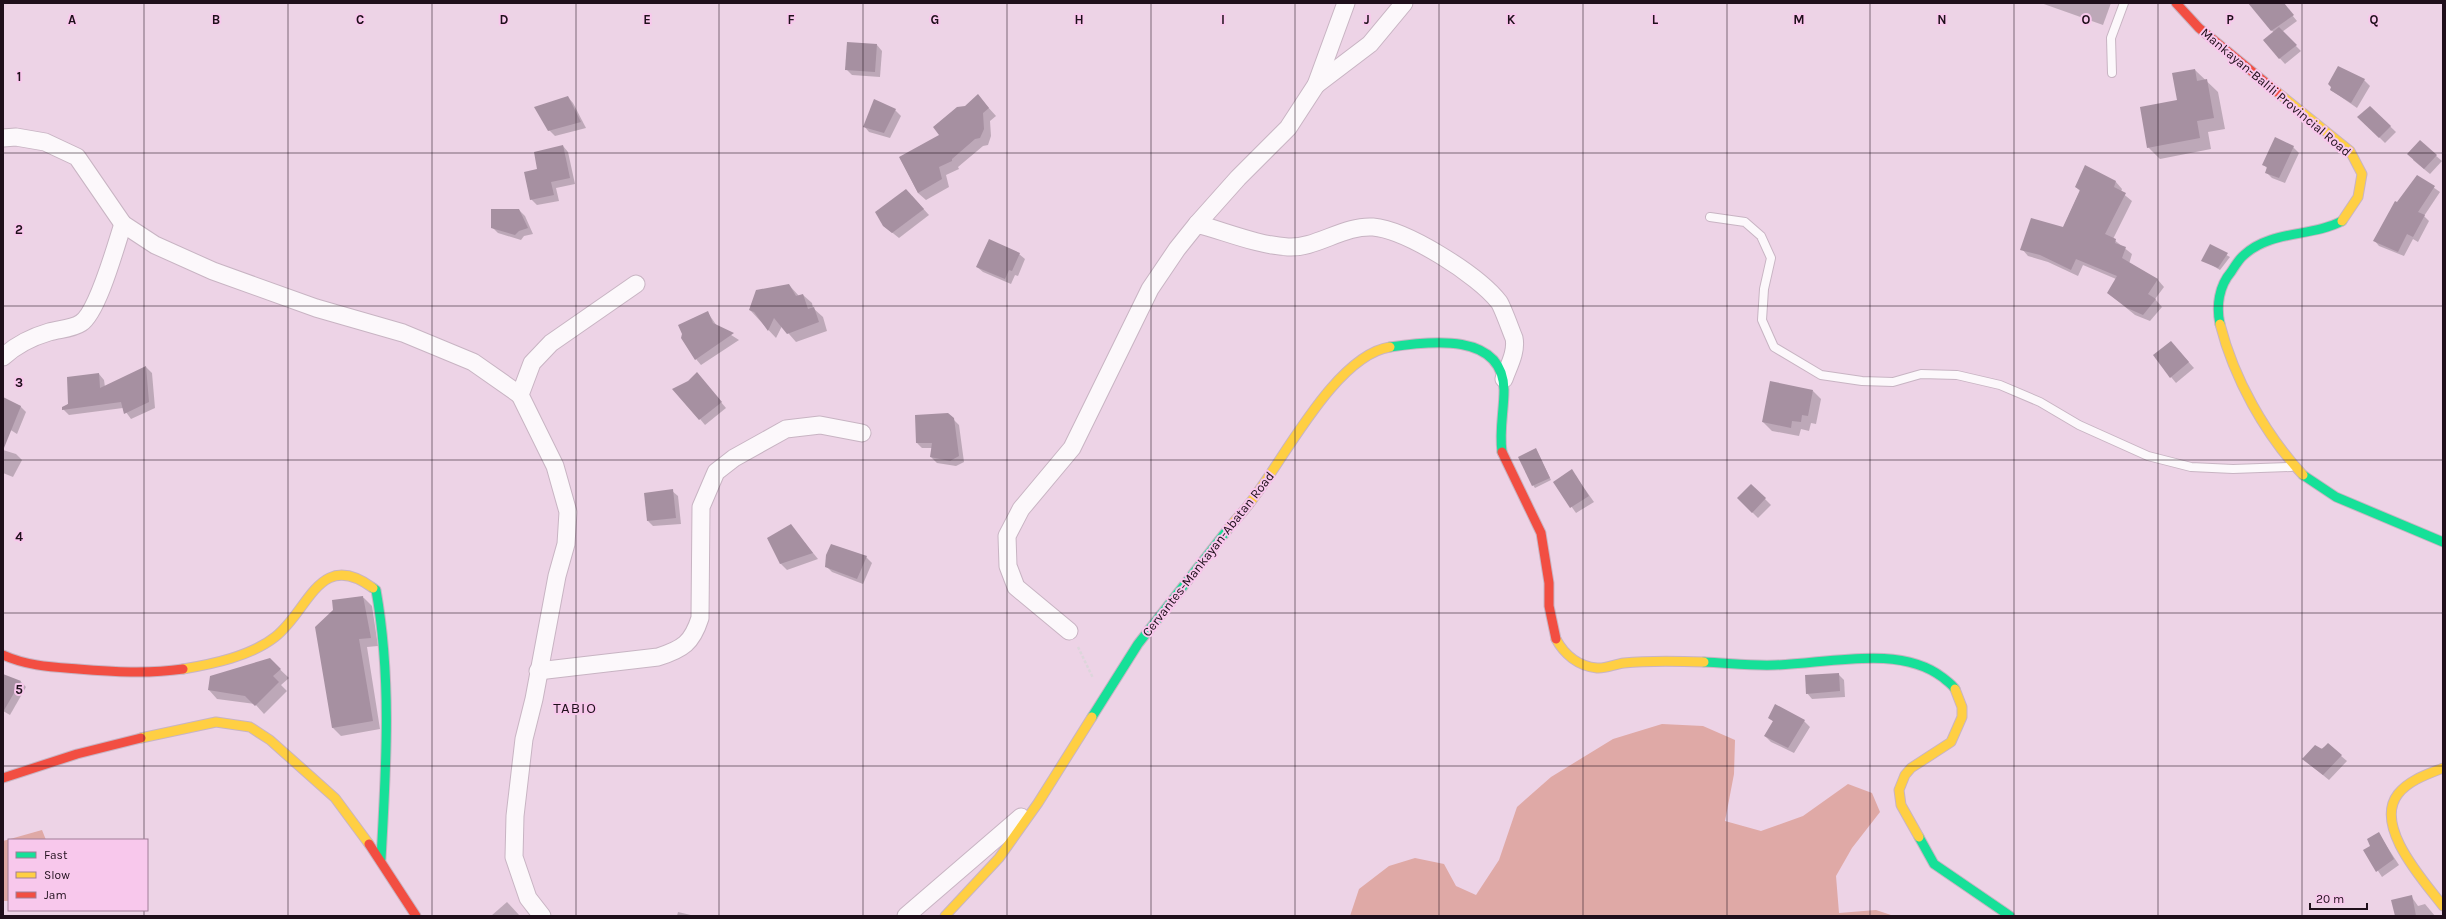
<svg xmlns="http://www.w3.org/2000/svg" width="2446" height="919" font-family="Karla,sans-serif">
  <style>
    .forest { fill: #dfa9a6 }
    .shadow { fill: #0003 }
    .building { fill: #a690a1 }
    .lines { fill: none; stroke-linecap: round; stroke-linejoin: round }
    .lane-casing { stroke: #c8b4c3; stroke-width: 10 }
    .street-casing { stroke: #c8b4c3; stroke-width: 19 }
    .fast-casing { stroke: #c8b4c3; stroke-width: 11 }
    .slow-casing { stroke: #c8b4c3; stroke-width: 11 }
    .jam-casing { stroke: #c8b4c3; stroke-width: 11 }
    .path { stroke: #ddd6db; stroke-width: 2.5; stroke-dasharray: 3 2; stroke-linecap: butt }
    .lane { stroke: #fcf8fb; stroke-width: 8 }
    .street { stroke: #fcf8fb; stroke-width: 17 }
    .fast { stroke: #16e098; stroke-width: 9 }
    .slow { stroke: #ffcf43; stroke-width: 9 }
    .jam { stroke: #f24e42; stroke-width: 9 }
    .grid { fill: none; stroke: #1f0f1b; stroke-width: 1; stroke-opacity: 0.55 }
    .labels { text-anchor: middle; dominant-baseline: central; stroke-width: 4; stroke-linejoin: round; paint-order: stroke }
    .street-label { font-size: 13px; fill: #1f0f1b; stroke: #f8c8ec }
    .quarter-label { font-size: 15px; letter-spacing: 1px; fill: #1f0f1b; stroke: #f8c8ec }
    .grid-label { font-size: 13px; text-anchor: middle; font-weight: bold; fill: #1f0f1b; stroke: #f8c8ec; stroke-width: 4; stroke-linejoin: round; paint-order: stroke }
  </style>
  <rect width="100%" height="100%" fill="#edd3e6"/>
  <g class="forest">
    <polygon points="1662,724 1703,726 1735,740 1734,774 1725,821 1761,831 1803,816 1848,784 1872,793 1880,812 1852,848 1836,876 1839,913 1876,910 1894,916 1350,916 1359,889 1389,866 1415,858 1444,864 1456,886 1476,895 1499,860 1517,807 1551,777 1613,739"/>
    <polygon points="42,830 46,840 9,840 9,901 3,901 3,841"/>
  </g>
  <g class="shadow">
    <polygon points="2041,3 2111,3 2103,25"/>
    <polygon points="2249,3 2282,3 2297,21 2282,32 2301,51 2285,64 2264,41 2274,33"/>
    <polygon points="877,45 882,51 880,77 852,75 846,69"/>
    <polygon points="2195,70 2218,92 2225,129 2208,132 2211,149 2160,159 2148,147 2178,101 2173,74"/>
    <polygon points="2364,80 2370,86 2357,108 2331,90"/>
    <polygon points="978,96 996,116 990,121 991,136 988,145 983,146 958,167 959,169 946,175 949,187 926,200 918,193 900,158 941,135 965,107"/>
    <polygon points="568,97 573,103 586,128 555,136 549,130"/>
    <polygon points="2370,107 2396,132 2385,143 2359,117"/>
    <polygon points="895,110 901,116 890,138 869,132 864,126"/>
    <polygon points="2420,142 2442,161 2430,174 2413,160"/>
    <polygon points="563,146 568,152 575,184 556,188 559,201 537,205 531,199 538,170"/>
    <polygon points="2293,147 2299,153 2285,183 2272,178 2266,172 2268,169 2264,165"/>
    <polygon points="2417,176 2440,192 2424,216 2429,221 2418,242 2413,239 2404,256 2379,246 2374,240"/>
    <polygon points="2116,182 2122,189 2121,192 2132,201 2113,239 2132,254 2129,264 2158,280 2164,287 2155,299 2162,307 2150,321 2135,315 2108,293 2116,279 2083,265 2078,276 2048,262 2028,256 2022,249 2063,228 2080,191 2076,187"/>
    <polygon points="912,196 929,215 899,238 884,226"/>
    <polygon points="519,210 525,216 533,234 524,236 521,240 498,233 492,227"/>
    <polygon points="2210,246 2230,257 2220,270 2203,260"/>
    <polygon points="1019,254 1025,259 1018,276 1015,275 1011,284 983,272 977,267"/>
    <polygon points="789,285 799,296 803,295 812,303 813,308 823,317 827,331 796,342 782,326 776,338 750,310"/>
    <polygon points="708,313 717,326 739,340 701,365 696,359"/>
    <polygon points="2176,348 2194,368 2176,383 2171,377"/>
    <polygon points="146,367 152,373 155,408 131,419 123,408 69,415 63,409 99,374 104,380 105,387"/>
    <polygon points="697,374 726,408 705,425 700,419 689,382"/>
    <polygon points="1813,391 1821,399 1816,424 1811,423 1809,431 1801,429 1799,436 1772,431 1763,422"/>
    <polygon points="3,398 20,406 26,412 17,434 3,425"/>
    <polygon points="948,414 959,425 964,462 956,466 937,463 931,457 932,448 922,448 917,443"/>
    <polygon points="1536,449 1551,480 1535,488 1533,485"/>
    <polygon points="3,450 16,454 22,460 13,477 3,473"/>
    <polygon points="1572,471 1594,502 1576,513 1554,482"/>
    <polygon points="1751,485 1771,505 1758,518 1738,498"/>
    <polygon points="672,491 678,496 681,524 653,526 648,521"/>
    <polygon points="791,526 818,559 787,570 781,564 768,539"/>
    <polygon points="866,557 872,563 863,584 832,572 826,566"/>
    <polygon points="364,598 372,606 378,646 367,647 380,729 341,736 333,728 333,601"/>
    <polygon points="269,659 289,678 281,685 287,691 264,714 255,704 217,699 209,690"/>
    <polygon points="1838,674 1844,680 1845,697 1812,699 1807,693"/>
    <polygon points="3,675 21,682 26,687 10,715 3,711"/>
    <polygon points="1769,718 1804,721 1810,727 1794,753 1771,742 1765,736 1774,722"/>
    <polygon points="2328,745 2347,761 2329,780 2303,759"/>
    <polygon points="2378,833 2399,865 2382,877 2365,851 2371,847"/>
    <polygon points="2411,896 2418,906 2425,904 2435,916 2396,916"/>
    <polygon points="507,902 520,916 491,916"/>
    <polygon points="678,912 695,916 677,916"/>
  </g>
  <g class="building">
    <polygon points="2248,3 2284,3 2294,15 2271,31"/>
    <polygon points="2279,27 2297,45 2279,59 2263,40"/>
    <polygon points="847,42 877,44 875,72 845,70"/>
    <polygon points="2338,66 2365,79 2351,103 2330,90 2331,87 2328,84"/>
    <polygon points="2195,69 2197,81 2207,79 2214,118 2197,121 2200,138 2147,148 2140,107 2177,100 2172,73"/>
    <polygon points="978,94 989,108 983,113 984,129 980,138 975,139 952,159 952,161 939,167 942,179 918,193 899,157 939,135 933,127 957,107 965,106"/>
    <polygon points="568,96 581,122 548,131 534,107"/>
    <polygon points="874,99 896,109 884,133 863,127"/>
    <polygon points="2370,106 2391,126 2379,138 2357,117"/>
    <polygon points="2275,137 2294,146 2279,178 2265,173 2267,167 2262,165"/>
    <polygon points="2420,140 2437,155 2424,169 2407,154"/>
    <polygon points="563,145 570,178 551,182 554,195 530,200 524,172 537,169 534,152"/>
    <polygon points="2085,165 2116,181 2114,187 2126,193 2105,234 2116,239 2115,243 2126,247 2122,258 2158,279 2148,294 2156,299 2143,315 2127,308 2107,293 2117,276 2076,259 2071,270 2040,255 2020,250 2031,218 2063,227 2080,190 2075,187"/>
    <polygon points="2417,175 2435,186 2418,212 2425,215 2413,237 2407,234 2398,252 2373,241 2395,201 2397,202"/>
    <polygon points="906,189 924,209 892,233 883,226 875,212"/>
    <polygon points="491,209 519,209 528,228 519,231 515,235 491,228"/>
    <polygon points="989,239 1020,253 1012,271 1009,270 1005,279 976,267"/>
    <polygon points="2210,244 2228,253 2218,268 2201,261"/>
    <polygon points="789,284 796,296 803,294 808,309 814,307 819,322 787,334 774,318 768,331 754,312 749,310 756,290"/>
    <polygon points="708,311 713,323 734,333 695,360 681,338 682,334 678,325"/>
    <polygon points="2171,341 2189,362 2170,378 2153,355"/>
    <polygon points="146,366 149,402 124,414 121,402 62,410 62,407 68,404 67,377 99,373 100,388"/>
    <polygon points="697,372 722,402 699,420 672,389 688,381"/>
    <polygon points="1770,381 1813,390 1808,416 1802,415 1801,422 1792,421 1791,428 1762,422"/>
    <polygon points="3,397 21,406 4,448 3,447"/>
    <polygon points="948,413 954,418 959,456 950,461 930,457 932,443 916,443 915,415"/>
    <polygon points="1536,448 1550,478 1532,486 1518,457"/>
    <polygon points="1572,469 1589,496 1570,508 1553,482"/>
    <polygon points="1751,484 1766,498 1752,513 1737,498"/>
    <polygon points="673,489 676,518 647,521 644,493"/>
    <polygon points="791,524 813,553 780,564 767,538"/>
    <polygon points="831,544 867,556 857,579 825,567 826,555"/>
    <polygon points="363,596 371,638 359,639 373,721 332,728 315,627 333,610 332,600"/>
    <polygon points="270,658 281,669 273,676 279,682 255,706 245,696 208,690 210,676"/>
    <polygon points="1839,673 1840,691 1806,694 1805,675"/>
    <polygon points="3,674 21,681 3,712"/>
    <polygon points="1775,704 1805,720 1788,748 1764,736 1773,721 1768,718"/>
    <polygon points="2328,743 2342,755 2323,775 2302,759 2315,745 2322,749"/>
    <polygon points="2379,832 2394,859 2376,872 2363,850 2370,846 2367,839"/>
    <polygon points="2412,895 2416,916 2395,916 2391,900"/>
  </g>
  <g class="lines">
    <defs>
      <g id="lane">
        <polyline points="2112,73 2111,38 2124,3"/>
        <polyline points="1710,217 1745,222 1761,236 1771,258 1764,289 1762,320 1774,347 1821,375 1862,381 1893,382 1921,374 1957,375 2000,385 2040,402 2079,425 2148,456 2191,467 2233,469 2291,467"/>
      </g>
      <g id="street">
        <polyline points="1316,85 1370,44 1404,3"/>
        <polyline points="3,138 16,137 45,142 77,157 123,224 155,245 213,271 316,308 403,333 473,362 520,395"/>
        <polyline points="1197,224 1238,178 1288,128 1316,85 1346,3"/>
        <path d="M3,357C16,345 32,337 49,332C59,329 72,329 81,323C98,312 116,245 123,224"/>
        <path d="M1069,631L1016,587L1008,566L1007,536L1021,509L1072,448L1150,289L1177,249L1197,224C1227,232 1257,245 1288,247C1315,249 1344,225 1373,227C1407,230 1478,275 1499,302C1503,308 1511,331 1514,338C1517,352 1508,367 1504,379"/>
        <path d="M538,671L658,657C683,649 692,643 700,618L701,507L716,472L734,458L786,429L820,425L862,433"/>
        <polyline points="542,916 528,898 514,857 515,816 524,739 534,699 557,576 566,544 568,512 555,466 520,395 532,363 551,343 636,284"/>
        <polyline points="906,916 1021,817"/>
      </g>
      <g id="fast">
        <path d="M2220,324C2216,306 2219,286 2231,272C2235,266 2239,259 2244,255C2271,230 2312,237 2342,221"/>
        <path d="M1390,347C1430,341 1503,332 1504,390C1504,411 1499,430 1502,452"/>
        <polyline points="2303,475 2336,497 2443,542"/>
        <path d="M373,588L376,590C392,680 386,769 381,859"/>
        <path d="M1704,662C1728,663 1752,666 1775,665C1826,664 1899,644 1942,677C1947,681 1952,684 1955,689"/>
        <polyline points="1092,717 1138,644 1228,529"/>
        <polyline points="1919,837 1934,864 2010,916"/>
      </g>
      <g id="slow">
        <polyline points="2277,92 2350,151 2362,174 2358,197 2342,221"/>
        <path d="M2220,324C2234,379 2265,434 2303,475"/>
        <path d="M1228,529C1237,518 1247,508 1255,496C1286,455 1337,355 1390,347"/>
        <path d="M1556,639C1564,654 1578,666 1597,668C1605,669 1615,664 1624,663C1651,660 1678,661 1704,662"/>
        <path d="M183,669C213,664 251,656 275,637C309,611 319,548 373,588"/>
        <polyline points="141,738 216,722 250,727 270,740 335,798 369,844"/>
        <path d="M2443,768C2428,774 2409,780 2398,794C2373,826 2424,881 2443,906"/>
        <polyline points="1919,837 1901,805 1899,790 1905,775 1911,768 1951,742 1962,717 1962,707 1955,689"/>
        <polyline points="945,916 999,858 1038,803 1092,717"/>
      </g>
      <g id="jam">
        <polyline points="2176,3 2199,28 2277,92"/>
        <polyline points="1502,452 1541,533 1549,583 1549,606 1556,639"/>
        <path d="M3,655C27,666 52,667 78,669C114,672 148,674 183,669"/>
        <polyline points="3,778 77,754 141,738"/>
        <polyline points="369,844 416,916"/>
      </g>
    </defs>
    <use href="#lane" class="lane-casing"/>
    <use href="#street" class="street-casing"/>
    <use href="#fast" class="fast-casing"/>
    <use href="#slow" class="slow-casing"/>
    <use href="#jam" class="jam-casing"/>
    <polyline class="path" points="1078,647 1093,678"/>
    <use href="#lane" class="lane"/>
    <use href="#street" class="street"/>
    <use href="#fast" class="fast"/>
    <use href="#slow" class="slow"/>
    <use href="#jam" class="jam"/>
  </g>
  <path class="grid" d="M144,3V840M288,3V916M432,3V916M576,3V916M719,3V916M863,3V916M1007,3V916M1151,3V916M1295,3V916M1439,3V916M1583,3V916M1727,3V916M1870,3V916M2014,3V916M2158,3V916M2302,3V916M3,153H2443M3,306H2443M3,460H2443M3,613H2443M3,766H2443M144,910V916"/>
  <g class="labels">
    <g class="street-label">
      <text transform="translate(2276 92) rotate(40)">Mankayan-Balili Provincial Road</text>
      <text transform="translate(1208 554) rotate(-52)">Cervantes-Mankayan-Abatan Road</text>
    </g>
    <g class="quarter-label">
      <text x="575" y="708">TABIO</text>
    </g>
  </g>
  <g class="grid-label">
    <text x="72" y="24">A</text>
    <text x="216" y="24">B</text>
    <text x="360" y="24">C</text>
    <text x="504" y="24">D</text>
    <text x="647" y="24">E</text>
    <text x="791" y="24">F</text>
    <text x="935" y="24">G</text>
    <text x="1079" y="24">H</text>
    <text x="1223" y="24">I</text>
    <text x="1367" y="24">J</text>
    <text x="1511" y="24">K</text>
    <text x="1655" y="24">L</text>
    <text x="1799" y="24">M</text>
    <text x="1942" y="24">N</text>
    <text x="2086" y="24">O</text>
    <text x="2230" y="24">P</text>
    <text x="2374" y="24">Q</text>
    <text x="19" y="81">1</text>
    <text x="19" y="234">2</text>
    <text x="19" y="387">3</text>
    <text x="19" y="541">4</text>
    <text x="19" y="694">5</text>
  </g>
  <rect width="2446" height="919" fill="none" stroke="#1f0f1b" stroke-width="8"/>
  <rect x="8" y="839" width="140" height="72" fill="#f8c8ec" stroke="#a17e98"/>
  <rect x="16" y="852" width="20" height="6" fill="#16e098" stroke="#a17e98"/>
  <text x="44" y="859" font-size="12" fill="#1f0f1b">Fast</text>
  <rect x="16" y="872" width="20" height="6" fill="#ffcf43" stroke="#a17e98"/>
  <text x="44" y="879" font-size="12" fill="#1f0f1b">Slow</text>
  <rect x="16" y="892" width="20" height="6" fill="#f24e42" stroke="#a17e98"/>
  <text x="44" y="899" font-size="12" fill="#1f0f1b">Jam</text>
  <path d="M2310 903v6h57v-6" fill="none" stroke="#1f0f1b" stroke-width="2"/>
  <text x="2316" y="903" font-size="12" fill="#1f0f1b" stroke="#f8c8ec" stroke-width="3" paint-order="stroke">20 m</text>
</svg>
